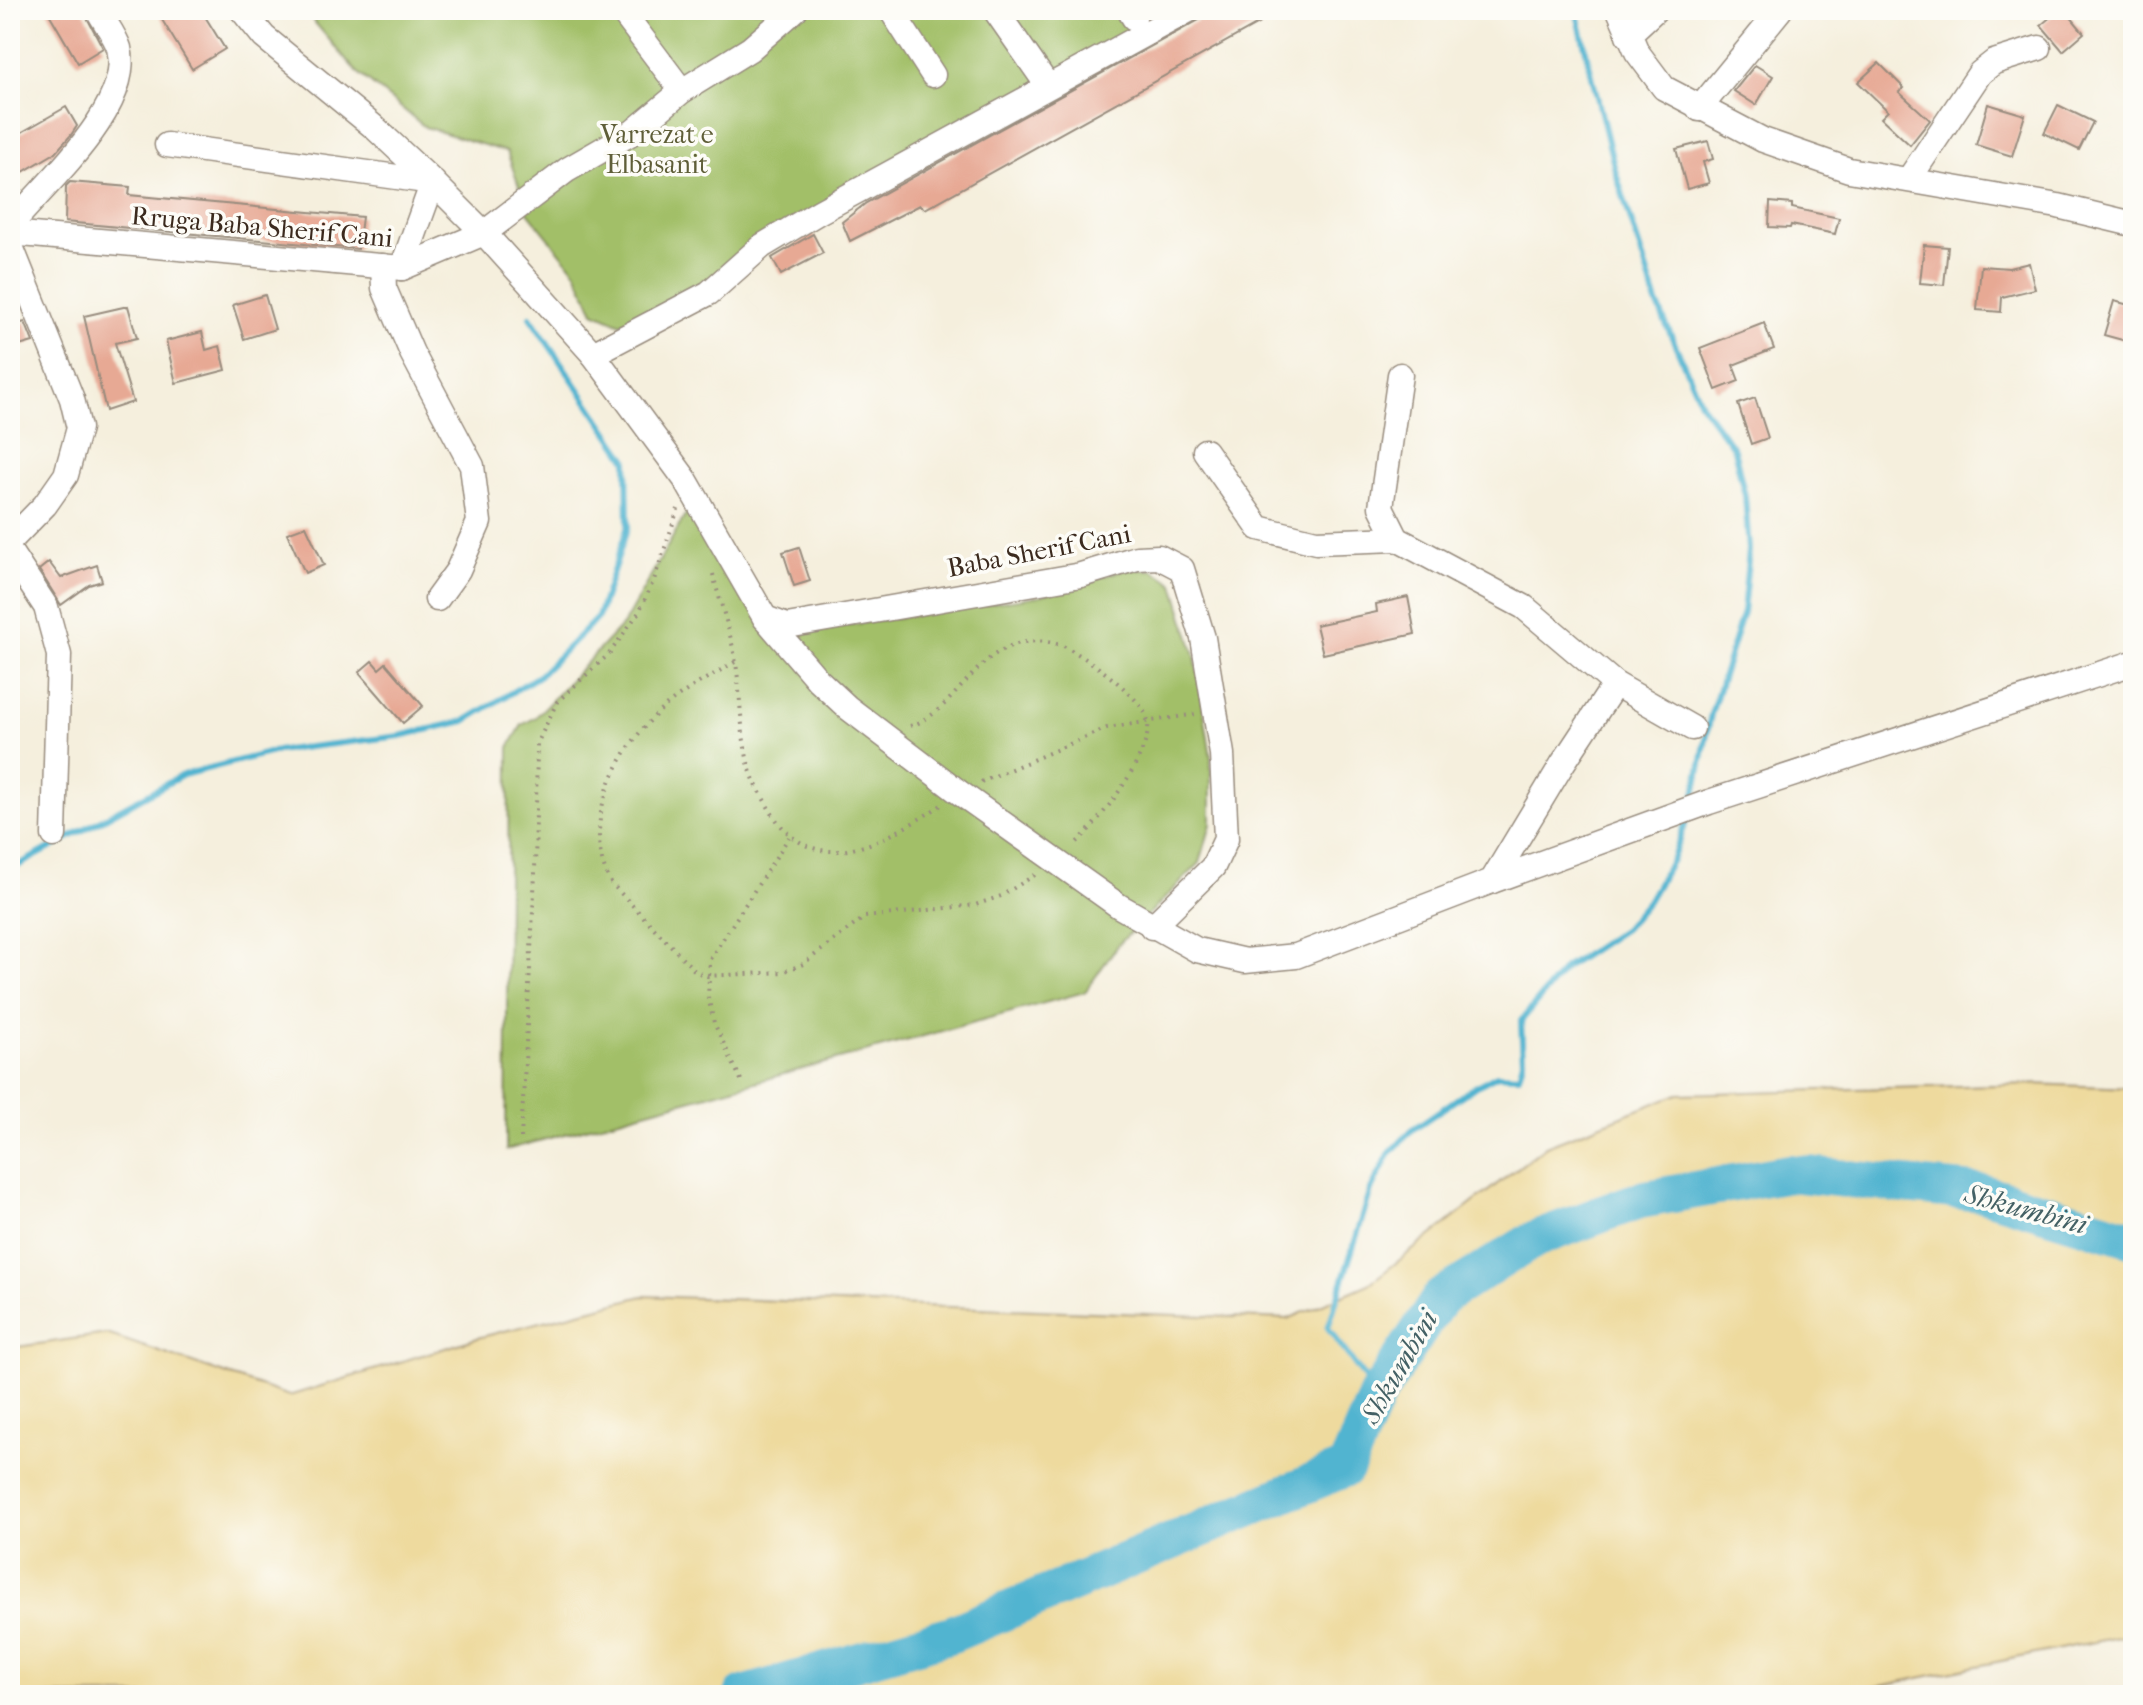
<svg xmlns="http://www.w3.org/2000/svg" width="2143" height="1705" font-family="'IM FELL French Canon',serif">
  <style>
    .green { fill: #a2bf67; stroke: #6e7442; stroke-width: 2 }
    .sand { fill: #eeda9e; stroke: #94825e; stroke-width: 2 }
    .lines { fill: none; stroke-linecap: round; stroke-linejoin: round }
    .stream { stroke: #51b4d0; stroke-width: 6 }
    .river { stroke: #51b4d0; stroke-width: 38 }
    .building { fill: #e7a994 }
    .minor-casing { stroke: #988c7e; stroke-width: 27 }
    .path { stroke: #988c7e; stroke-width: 4; stroke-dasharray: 2 6; stroke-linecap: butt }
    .minor { stroke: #fff; stroke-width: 24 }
    .labels { text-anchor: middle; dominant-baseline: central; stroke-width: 7; stroke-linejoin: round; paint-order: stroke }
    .park-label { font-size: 26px; fill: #5f5e38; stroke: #fdfcf7 }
    .street-label { font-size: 26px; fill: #3b2a1e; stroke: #fdfcf7 }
    .water-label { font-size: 28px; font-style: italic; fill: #446165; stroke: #fdfcf7 }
  </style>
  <rect width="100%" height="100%" fill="#fdfcf7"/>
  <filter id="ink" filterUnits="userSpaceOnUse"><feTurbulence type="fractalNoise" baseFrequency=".0125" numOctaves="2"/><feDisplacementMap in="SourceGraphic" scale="16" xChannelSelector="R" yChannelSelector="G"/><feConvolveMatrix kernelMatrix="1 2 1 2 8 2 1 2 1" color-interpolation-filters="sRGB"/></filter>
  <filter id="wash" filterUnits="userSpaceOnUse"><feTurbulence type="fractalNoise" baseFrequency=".006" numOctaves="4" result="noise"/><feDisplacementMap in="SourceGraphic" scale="32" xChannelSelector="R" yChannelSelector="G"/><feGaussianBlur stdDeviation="1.8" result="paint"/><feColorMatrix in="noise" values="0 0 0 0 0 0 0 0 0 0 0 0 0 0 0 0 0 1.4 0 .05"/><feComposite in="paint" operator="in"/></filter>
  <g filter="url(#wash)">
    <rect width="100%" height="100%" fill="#f5efdd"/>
    <g class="green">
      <polygon points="304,10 1175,10 678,302 621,324 594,312 576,272 528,212 507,152 425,127 356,71"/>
      <polygon points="695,498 778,636 1038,596 1127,569 1153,570 1174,584 1195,655 1211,757 1211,824 1200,863 1117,946 1085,992 506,1150 509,747 522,725 536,717 624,623"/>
    </g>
    <polygon class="sand" points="2032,1084 2133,1088 2133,1634 1836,1695 10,1695 10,1348 107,1334 289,1396 481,1337 643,1296 1288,1319 1369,1284 1546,1146 1678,1094"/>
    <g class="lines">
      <g class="stream">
        <polyline points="1576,10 1615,170 1657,303 1701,404 1734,449 1745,496 1749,550 1743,612 1711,714 1694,799"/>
        <polyline points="10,870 183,775 276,751 400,736 465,721 540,675 598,617 628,526 627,460 530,317"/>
        <polyline points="1377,1395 1328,1328 1371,1190 1389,1154 1413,1129 1473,1088 1497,1075 1519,1076 1523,1061 1521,1021 1565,968 1624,929 1648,901 1673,858 1688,817"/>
      </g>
      <polyline class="river" points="743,1695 952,1634 1346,1468 1377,1395 1441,1297 1535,1239 1640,1200 1789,1173 1983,1193 2133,1239"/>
    </g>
    <g id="blocks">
      <g class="building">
        <polygon points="47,10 83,10 103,48 78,63"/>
        <polygon points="156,10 201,10 225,49 192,69"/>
        <polygon points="1217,10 1283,10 925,209 920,205 850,241 842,222 866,203"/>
        <polygon points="2059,10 2065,10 2084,33 2063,51 2041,25"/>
        <polygon points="1879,63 1904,88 1899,92 1930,120 1910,145 1881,118 1888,111 1858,82"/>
        <polygon points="1755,65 1773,76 1756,105 1734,91"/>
        <polygon points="1988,104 2025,115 2012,156 1976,145"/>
        <polygon points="2058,105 2093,122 2079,150 2044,133"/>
        <polygon points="66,107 77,126 71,135 55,153 16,176 10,165 10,139"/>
        <polygon points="1708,141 1713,159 1703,162 1709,183 1687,189 1676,149"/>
        <polygon points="70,182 130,187 129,195 362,217 358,249 65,222 66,186"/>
        <polygon points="1770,202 1792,204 1792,208 1839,218 1835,234 1791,225 1790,228 1769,227"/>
        <polygon points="813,234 823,253 781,275 772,258"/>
        <polygon points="1924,245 1948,247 1944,285 1920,283"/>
        <polygon points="2029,263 2035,289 2002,297 2001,312 1977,310 1981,266 2009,268"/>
        <polygon points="265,295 275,329 244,339 233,305"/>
        <polygon points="2114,301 2133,306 2133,343 2104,335"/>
        <polygon points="128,306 137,338 115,343 133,402 106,411 84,316"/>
        <polygon points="25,322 33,342 19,346 14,325"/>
        <polygon points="1764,323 1774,349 1733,365 1739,381 1716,390 1700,348"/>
        <polygon points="202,332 206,350 220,346 226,370 176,383 166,341"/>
        <polygon points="1755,398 1768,438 1751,444 1738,404"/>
        <polygon points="306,526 324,565 305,573 287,533"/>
        <polygon points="799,547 810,581 794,586 783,552"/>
        <polygon points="49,562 61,578 97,565 102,581 89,585 61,605 39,570"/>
        <polygon points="1408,597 1415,634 1323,654 1316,625 1377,612 1376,604"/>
        <polygon points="372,661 379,669 386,663 423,706 403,723 359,672"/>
      </g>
    </g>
  </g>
  <g filter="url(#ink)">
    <use href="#blocks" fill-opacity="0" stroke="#988c7e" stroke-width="2"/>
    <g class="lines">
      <defs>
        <g id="minor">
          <polyline points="242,10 264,37 374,127 433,182 484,233 593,354 685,479 765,618 818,680 847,707 960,793 1119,906 1197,950 1245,961 1296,956 1492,881 1563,763 1615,684"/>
          <polyline points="621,10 682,91"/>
          <polyline points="891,10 933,75"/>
          <polyline points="995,10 1048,86"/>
          <polyline points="1129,10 1134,18"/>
          <polyline points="1619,10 1637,52 1664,88 1763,140 1849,170 2058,206 2133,224"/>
          <polyline points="1628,35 1655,10"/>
          <polyline points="1699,109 1780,10"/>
          <polyline points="167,145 433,182 402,268"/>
          <polyline points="1909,179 1980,73 1994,62 2039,48"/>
          <path d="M10,226C44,184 134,108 119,48C115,35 104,22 98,10"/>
          <polyline points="10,233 402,268 484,233 567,170 633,132 682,91 750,49 795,10"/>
          <polyline points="10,244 72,399 79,428 66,475 45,505 10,541"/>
          <polyline points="383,266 384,288 412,353 472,466 479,522 458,570 437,599"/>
          <polyline points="593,354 709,293 762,246 819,212 1189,10"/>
          <polyline points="1400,375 1381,507 1397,539 1524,607 1615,684 1692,728"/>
          <polyline points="1205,451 1259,528 1316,542 1397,539"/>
          <polyline points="10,552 46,607 59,655 54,835"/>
          <polyline points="765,618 787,626 1081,575 1137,558 1159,557 1182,569 1203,638 1222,754 1226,839 1213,867 1152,927"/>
          <polyline points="1492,881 1709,802 2133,663"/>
        </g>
      </defs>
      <use href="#minor" class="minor-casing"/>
      <g class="path">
        <path d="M713,574C720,603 731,633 736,663C741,697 740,732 749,766C753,781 762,796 770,810C815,886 887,840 943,804"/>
        <path d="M735,662C712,675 689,688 668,704C618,745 578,823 611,883L696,972L707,976L783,972L803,964L865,917L975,905L1001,896L1038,873"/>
        <path d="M910,726C954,713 973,653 1021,643C1035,640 1049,641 1063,646C1084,655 1145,698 1148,722C1152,755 1097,825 1073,846"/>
        <polyline points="981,782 1107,728 1196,714"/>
        <polyline points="741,1080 714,1023 708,997 710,959 789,837"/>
        <polyline points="521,1138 535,874 537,744 557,702 609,654 639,612 654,580 678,509"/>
      </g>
      <use href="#minor" class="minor"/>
    </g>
  </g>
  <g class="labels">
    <g class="park-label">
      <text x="657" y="134">Varrezat e<tspan x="657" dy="30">Elbasanit</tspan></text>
    </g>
    <g class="street-label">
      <text transform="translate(262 227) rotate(5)">Rruga Baba Sherif Cani</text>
      <text transform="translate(1039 551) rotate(-11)">Baba Sherif Cani</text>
    </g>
    <g class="water-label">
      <text transform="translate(2026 1209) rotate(15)">Shkumbini</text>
      <text transform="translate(1399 1367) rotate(-60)">Shkumbini</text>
    </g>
  </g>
  <rect width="2143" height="1705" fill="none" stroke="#fdfcf7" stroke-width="40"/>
</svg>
